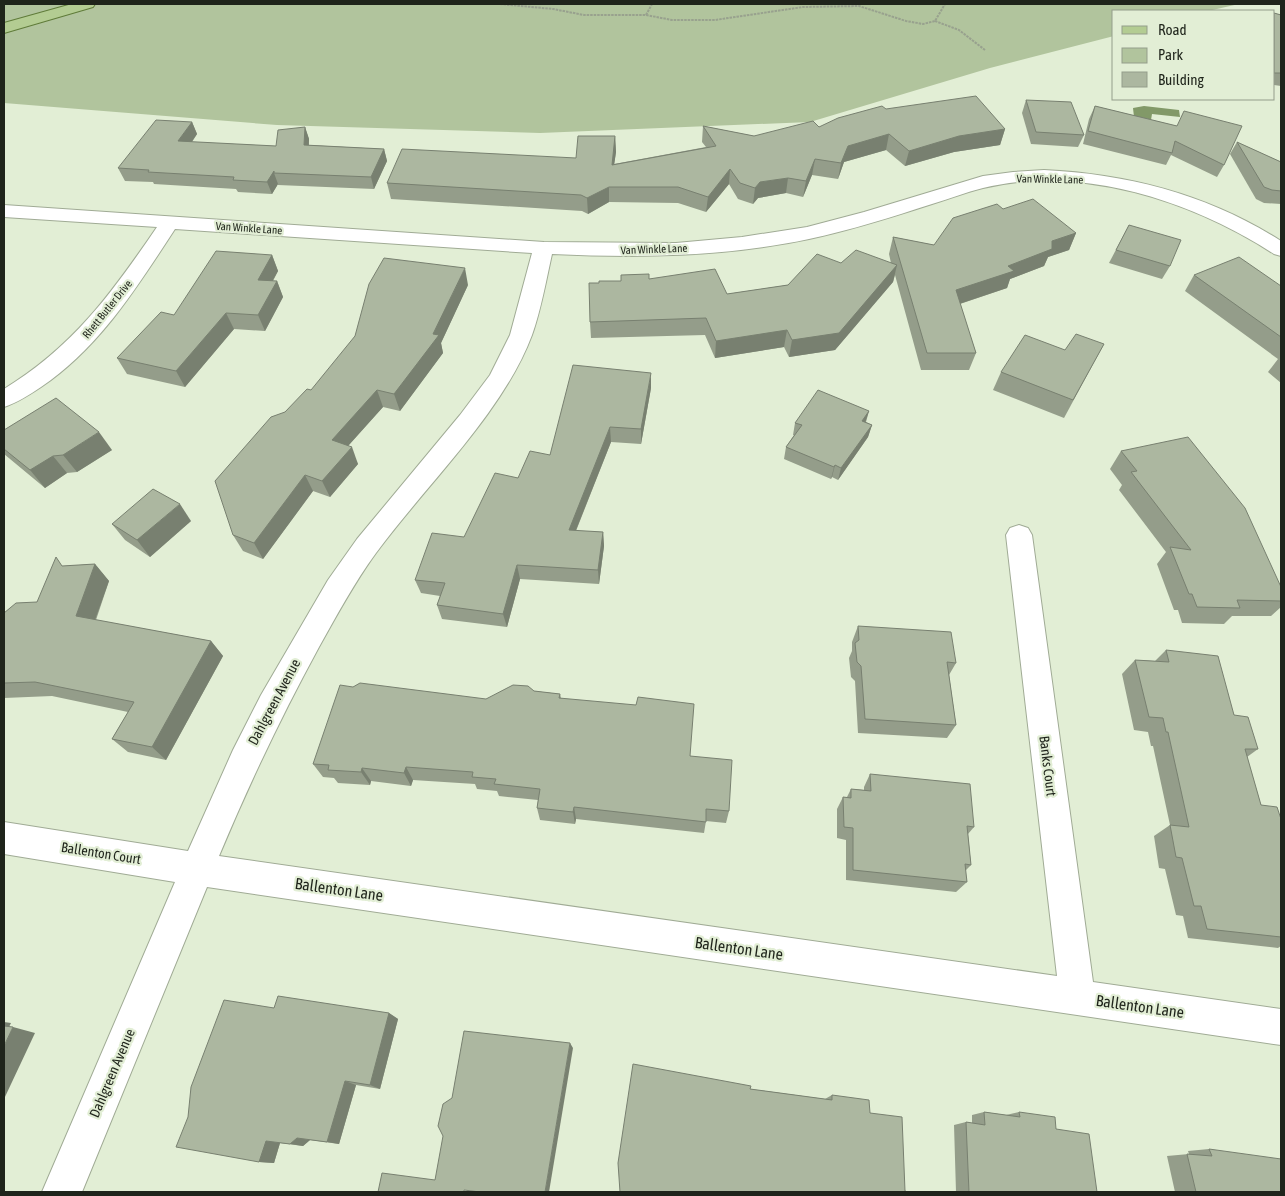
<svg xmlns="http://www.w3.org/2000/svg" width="1285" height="1196" font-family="'Asap Condensed',sans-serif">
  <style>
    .green { fill: #b1c49d }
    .water { fill: #829968 }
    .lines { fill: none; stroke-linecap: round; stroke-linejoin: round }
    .minor-casing { stroke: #a0ab95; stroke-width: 2 }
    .major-casing { stroke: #5f7b39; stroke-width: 2 }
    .path { stroke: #98a18e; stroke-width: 2; stroke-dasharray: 2.5 1; stroke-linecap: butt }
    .minor { fill: #fff; fill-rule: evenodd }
    .major { fill: #b3cc92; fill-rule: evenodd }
    .wall { fill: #949d8a }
    .shaded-wall { fill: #788070 }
    .building { fill: #acb7a0; stroke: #788070 }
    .labels { text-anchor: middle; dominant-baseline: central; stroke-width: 4.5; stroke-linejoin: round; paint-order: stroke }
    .far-street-label { font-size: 11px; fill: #1f241b; stroke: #e2eed5 }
    .street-label { font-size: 14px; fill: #1f241b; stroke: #e2eed5 }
    .near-street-label { font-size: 16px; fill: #1f241b; stroke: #e2eed5 }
  </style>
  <rect width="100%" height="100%" fill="#e2eed5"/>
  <polygon class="green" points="4,4 1239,4 1208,11 1114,11 1114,36 990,68 810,122 540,133 277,125 4,103"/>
  <polygon class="water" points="1144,106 1179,110 1180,117 1152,114 1151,120 1134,117 1133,108"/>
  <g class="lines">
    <defs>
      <path id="minor" d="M1044,170C1129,174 1209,195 1281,241V256L1274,254C1192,201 1081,164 983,188C966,192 949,199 932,204C892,217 851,230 809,239C724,257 638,258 552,254C546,281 541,310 532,335C503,413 425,486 376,553C354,583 337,615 319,647C282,715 249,784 219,856L1057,976L1006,535L1010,528L1019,525L1028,528L1032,535L1093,982L1281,1009V1045L207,887L82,1192H42L175,882L4,854V822L188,851L233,750L261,695L328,580L357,539L460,415L490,375L510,335L532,253L175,229C137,287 100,347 41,387C29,395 17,403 4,407V389C73,347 112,293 157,227L4,217V205L544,242L676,243L742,237L807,227L864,212L983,176L1013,172Z"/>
      <polygon id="major" points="72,4 95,4 93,7 4,33 4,23"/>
    </defs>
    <use href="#minor" class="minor-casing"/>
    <use href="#major" class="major-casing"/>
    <g class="path">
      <polyline points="500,4 553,9 584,15 646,15 672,20 715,20 803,7 859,6 906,21 923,24 935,21 945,4"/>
      <polyline points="646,15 652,4"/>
      <polyline points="935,21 959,30 985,50"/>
    </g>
    <use href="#minor" class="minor"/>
    <use href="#major" class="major"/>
  </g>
  <g class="wall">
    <polygon points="1274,13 1281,15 1281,86 1274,85"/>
    <polygon points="1026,100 1084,135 1078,147 1031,144 1022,113"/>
    <polygon points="1095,106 1177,126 1224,165 1217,177 1171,155 1166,165 1083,144 1089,119"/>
    <polygon points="886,109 1005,129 1000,145 954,152 905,166 886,150 844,162 838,179 812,175 803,197 786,193 758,198 753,204 738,199 729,184 706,212 678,203 609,202 588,214 582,211 391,199 387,183 576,158 615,136 616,152 614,164 706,147 702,142 703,126 754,136 819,127"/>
    <polygon points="192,122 197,134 192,142 276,146 305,127 309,139 309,145 384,149 387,161 374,189 278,185 278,184 272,194 238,192 236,189 154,184 153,182 125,181 118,168"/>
    <polygon points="1237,142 1281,162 1281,204 1264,203 1256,199 1230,154"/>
    <polygon points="1003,209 1076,233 1069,250 1048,257 1044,266 1010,279 1007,288 960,304 976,353 969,370 921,370 895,275 893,282 835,350 789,357 784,347 715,358 705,335 591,338 590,322 599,283 649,279 727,294 788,285 841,263 891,263 889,254 893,237 934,245"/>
    <polygon points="1129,225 1170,266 1162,279 1109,263"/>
    <polygon points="272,255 278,271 273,281 277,281 283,297 265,331 234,329 185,387 127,374 117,358 174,315"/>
    <polygon points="1194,275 1281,286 1281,383 1268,372 1278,359 1185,291"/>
    <polygon points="468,285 441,343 443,353 400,411 383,407 348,446 358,464 330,497 313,491 263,559 243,551 233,535 285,412 311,390"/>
    <polygon points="1104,344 1064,418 993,390 1001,372"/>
    <polygon points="651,388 641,444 611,442 576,531 603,532 604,546 599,584 520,579 507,627 442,619 437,605 440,596 421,593 415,580 464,537 518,478 550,455"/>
    <polygon points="869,411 866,422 872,425 868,437 838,480 832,477 831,479 784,459 786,447 794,435 793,435 795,423"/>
    <polygon points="4,430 112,450 77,472 67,473 45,488 4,454"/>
    <polygon points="1121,451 1281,587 1281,607 1271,616 1232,616 1224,624 1182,623 1178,610 1174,610 1157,564 1166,552 1119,490 1122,485 1110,469"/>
    <polygon points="191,521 150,557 125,540 112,524"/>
    <polygon points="95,564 109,581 96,620 211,641 223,656 166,760 128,752 112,739 128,712 52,696 4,698 4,613 37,602 64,566"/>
    <polygon points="858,626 956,663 949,675 956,725 947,738 858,733 855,681 851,677 849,658 852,651 852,642"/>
    <polygon points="1166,650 1234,715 1258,749 1247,757 1261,805 1281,819 1281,946 1278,948 1188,938 1183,916 1176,915 1165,869 1159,868 1154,836 1170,825 1153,746 1151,746 1148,732 1134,730 1122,674 1135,660 1155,661"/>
    <polygon points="534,691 560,694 561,698 690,756 729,811 726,823 706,821 704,833 576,819 575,824 540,820 537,808 538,800 499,796 497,791 477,789 475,784 413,780 411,786 371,781 370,785 338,783 334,778 323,777 313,764 486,699"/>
    <polygon points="870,774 974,827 968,834 971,865 965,871 967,882 956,892 846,880 846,840 837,838 837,809 843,797 847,797 851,789 864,790 864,787"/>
    <polygon points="274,1008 389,1013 398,1019 380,1089 356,1085 339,1144 310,1140 303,1146 280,1143 274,1163 259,1162"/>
    <polygon points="750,1089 825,1099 832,1095 870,1113 905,1191 620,1192"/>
    <polygon points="984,1112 1006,1115 1019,1112 1056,1129 1097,1192 956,1192 954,1125 966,1122 972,1123 972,1115"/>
    <polygon points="1209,1149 1281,1192 1175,1192 1167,1156 1189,1154 1188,1151"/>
  </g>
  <g class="shaded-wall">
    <polygon points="192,122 197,134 184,153 178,141"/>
    <polygon points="305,127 309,139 308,157 304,145"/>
    <polygon points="1005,129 1000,145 954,152 905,166 909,151 959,136"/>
    <polygon points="889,134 886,150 844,162 838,179 841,163 848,146"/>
    <polygon points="615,136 616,152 612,180 612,165"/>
    <polygon points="384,149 387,161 374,189 371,177"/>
    <polygon points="815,159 812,175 803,197 806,181"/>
    <polygon points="730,169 729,184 706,212 708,197"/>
    <polygon points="274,171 274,173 278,184 272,194 267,182"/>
    <polygon points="788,178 786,193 758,198 753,204 755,188 760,182"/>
    <polygon points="609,187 609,202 588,214 587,198"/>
    <polygon points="1076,233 1069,250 1048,257 1044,266 1010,279 1007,288 950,307 956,290 1008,266 1052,241"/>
    <polygon points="272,255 278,271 264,296 258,280"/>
    <polygon points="897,265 893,282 835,350 789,357 792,340"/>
    <polygon points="465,268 468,285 441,343 443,353 400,411 394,394 433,334"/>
    <polygon points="277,281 283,297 265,331 258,315"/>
    <polygon points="226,313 234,329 185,387 176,371"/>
    <polygon points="787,330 784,347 715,358 716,341"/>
    <polygon points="651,373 651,388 641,444 641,429"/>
    <polygon points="377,390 383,407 339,456 332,440"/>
    <polygon points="869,411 865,423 862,421"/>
    <polygon points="872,425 868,437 838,480 841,468"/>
    <polygon points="610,427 611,442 570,545 569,530"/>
    <polygon points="99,432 112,450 77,472 63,455"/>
    <polygon points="352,447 358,464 330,497 322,481"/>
    <polygon points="53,456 67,473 45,488 30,470"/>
    <polygon points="835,465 832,477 831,479 834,467"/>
    <polygon points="305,475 313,491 263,559 254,543"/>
    <polygon points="180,504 191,521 150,557 137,540"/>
    <polygon points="603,532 604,546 599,584 598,570"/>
    <polygon points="95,564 109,581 91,631 76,616"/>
    <polygon points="517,565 520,579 507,627 503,614"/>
    <polygon points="211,641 223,656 166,760 152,747"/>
    <polygon points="406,767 413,780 411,786 404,773"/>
    <polygon points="362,768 371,781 370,785 361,772"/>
    <polygon points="574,807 576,819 575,824 573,812"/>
    <polygon points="389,1013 398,1019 380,1089 370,1085"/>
    <polygon points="4,1022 11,1023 8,1029 4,1028"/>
    <polygon points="13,1027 35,1033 4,1099 4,1046"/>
    <polygon points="570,1043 573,1048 549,1192 545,1192"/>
    <polygon points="345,1081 356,1085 339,1144 327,1142"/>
    <polygon points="297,1138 310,1140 303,1146 290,1144"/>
    <polygon points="266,1141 280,1143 274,1163 259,1162"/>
  </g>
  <g class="building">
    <polygon points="1274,13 1281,15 1281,73 1274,73"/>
    <polygon points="976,96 1005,129 959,136 909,151 889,134 848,146 841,163 815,159 806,181 788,178 760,182 755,188 740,183 730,169 708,197 678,187 609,187 587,198 581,195 387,183 402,149 576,158 578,136 615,136 612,165 716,146 703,126 754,136 813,121 819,127 838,118 882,106 886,109"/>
    <polygon points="1026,100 1071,102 1084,135 1036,132"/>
    <polygon points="1095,106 1177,126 1184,111 1242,126 1224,165 1175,141 1172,153 1088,131"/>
    <polygon points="156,120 192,122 178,141 276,146 278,130 305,127 304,145 384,149 371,177 274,173 274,171 267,182 233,180 234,177 148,172 149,170 118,168"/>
    <polygon points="1237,142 1281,162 1281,191 1272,190 1264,187"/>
    <polygon points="1033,199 1076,233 1052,241 1052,249 1008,266 1014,271 956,290 976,353 927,353 893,237 934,245 953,218 997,204 1003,209"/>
    <polygon points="1129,225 1181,240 1170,266 1116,250"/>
    <polygon points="856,250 897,265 839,333 792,340 787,330 716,341 706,318 590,322 589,283 599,283 599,281 621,281 621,275 649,274 649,279 715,269 727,294 788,285 817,254 841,263"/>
    <polygon points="216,251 272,255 258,280 277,281 258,315 226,313 176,371 117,358 161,312 174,315"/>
    <polygon points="1239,257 1281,286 1281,337 1194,275"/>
    <polygon points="384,258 465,268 433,334 439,335 394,394 377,390 332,440 352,447 322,481 305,475 254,543 233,535 215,481 271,417 285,412 307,389 311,390 355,336 369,284"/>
    <polygon points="1076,334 1104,344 1073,400 1001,372 1025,335 1065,350"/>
    <polygon points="573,365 651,373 641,429 610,427 569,530 603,532 598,570 517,565 503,614 437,605 445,583 415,580 432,533 464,537 495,473 518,478 530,451 550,455"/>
    <polygon points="818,390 869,411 862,421 872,425 841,468 835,465 834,467 786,447 802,425 795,423"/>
    <polygon points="56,398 99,432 63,455 53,456 30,470 4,449 4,430"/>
    <polygon points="1188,437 1245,508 1281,587 1281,601 1237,600 1240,608 1197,607 1192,594 1189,594 1170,547 1191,550 1131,472 1137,471 1121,451"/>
    <polygon points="153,489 180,504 137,540 112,524"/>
    <polygon points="56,557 62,566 95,564 76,616 211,641 152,747 112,739 134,702 35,682 4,683 4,613 16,603 37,602"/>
    <polygon points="858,626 951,632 956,663 947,662 956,725 865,719 861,666 857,662 855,643 859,640"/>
    <polygon points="1166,650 1218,656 1234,715 1248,717 1258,749 1245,749 1261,805 1277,807 1281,819 1281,937 1207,929 1201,906 1194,906 1182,858 1176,857 1170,825 1189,827 1168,732 1166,732 1163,718 1149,717 1135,660 1169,662"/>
    <polygon points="360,683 486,699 513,685 528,686 534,691 560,694 559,698 636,705 638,697 694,704 690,756 732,760 729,811 706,809 706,822 574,807 573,812 537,808 540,789 494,784 496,779 472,777 473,772 406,767 404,773 362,768 361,772 328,770 329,765 313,764 340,685 353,687"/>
    <polygon points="870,774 970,784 974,827 967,826 971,865 965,864 967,882 853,870 853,828 844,827 843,797 851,798 851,789 871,791"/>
    <polygon points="278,996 389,1013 370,1085 345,1081 327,1142 297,1138 290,1144 266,1141 259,1162 176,1147 188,1117 191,1087 224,1000 274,1008"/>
    <polygon points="4,1026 13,1027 4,1046"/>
    <polygon points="464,1031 570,1043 545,1192 480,1192 464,1190 464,1192 378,1192 382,1173 435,1180 443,1136 438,1126 443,1104 452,1098"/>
    <polygon points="633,1064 751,1086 750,1089 832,1100 832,1095 869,1100 870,1113 902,1117 905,1191 908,1192 620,1192 618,1163"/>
    <polygon points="984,1112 1020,1117 1019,1112 1055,1117 1056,1129 1089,1134 1097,1192 969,1192 966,1122 985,1125"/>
    <polygon points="1209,1149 1281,1159 1281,1192 1196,1192 1187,1154 1212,1156"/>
  </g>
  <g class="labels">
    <g class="far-street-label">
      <text transform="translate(1050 179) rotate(1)">Van Winkle Lane</text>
      <text transform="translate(249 228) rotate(4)">Van Winkle Lane</text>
      <text transform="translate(654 249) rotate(-2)">Van Winkle Lane</text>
      <text transform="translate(107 309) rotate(-51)">Rhett Butler Drive</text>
    </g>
    <g class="street-label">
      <text transform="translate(274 702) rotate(-62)">Dahlgreen Avenue</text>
      <text transform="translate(1048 766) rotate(83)">Banks Court</text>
      <text transform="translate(101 853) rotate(9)">Ballenton Court</text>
      <text transform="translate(112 1073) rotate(-67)">Dahlgreen Avenue</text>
    </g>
    <g class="near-street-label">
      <text transform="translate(339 889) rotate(8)">Ballenton Lane</text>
      <text transform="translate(739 948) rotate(8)">Ballenton Lane</text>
      <text transform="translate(1140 1006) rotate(8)">Ballenton Lane</text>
    </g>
  </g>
  <rect width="1285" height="1196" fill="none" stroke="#1f241b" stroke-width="10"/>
  <rect x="1112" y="10" width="162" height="90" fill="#e2eed5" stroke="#949d8b"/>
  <rect x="1122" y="26" width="25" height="8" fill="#b3cc92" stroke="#949d8b"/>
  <text x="1158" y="35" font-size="15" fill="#1f241b">Road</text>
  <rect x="1122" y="48" width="25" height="15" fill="#b1c49d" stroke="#949d8b"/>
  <text x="1158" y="60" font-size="15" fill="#1f241b">Park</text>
  <rect x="1122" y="72" width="25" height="15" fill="#acb7a0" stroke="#949d8b"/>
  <text x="1158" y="85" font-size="15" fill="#1f241b">Building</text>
</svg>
